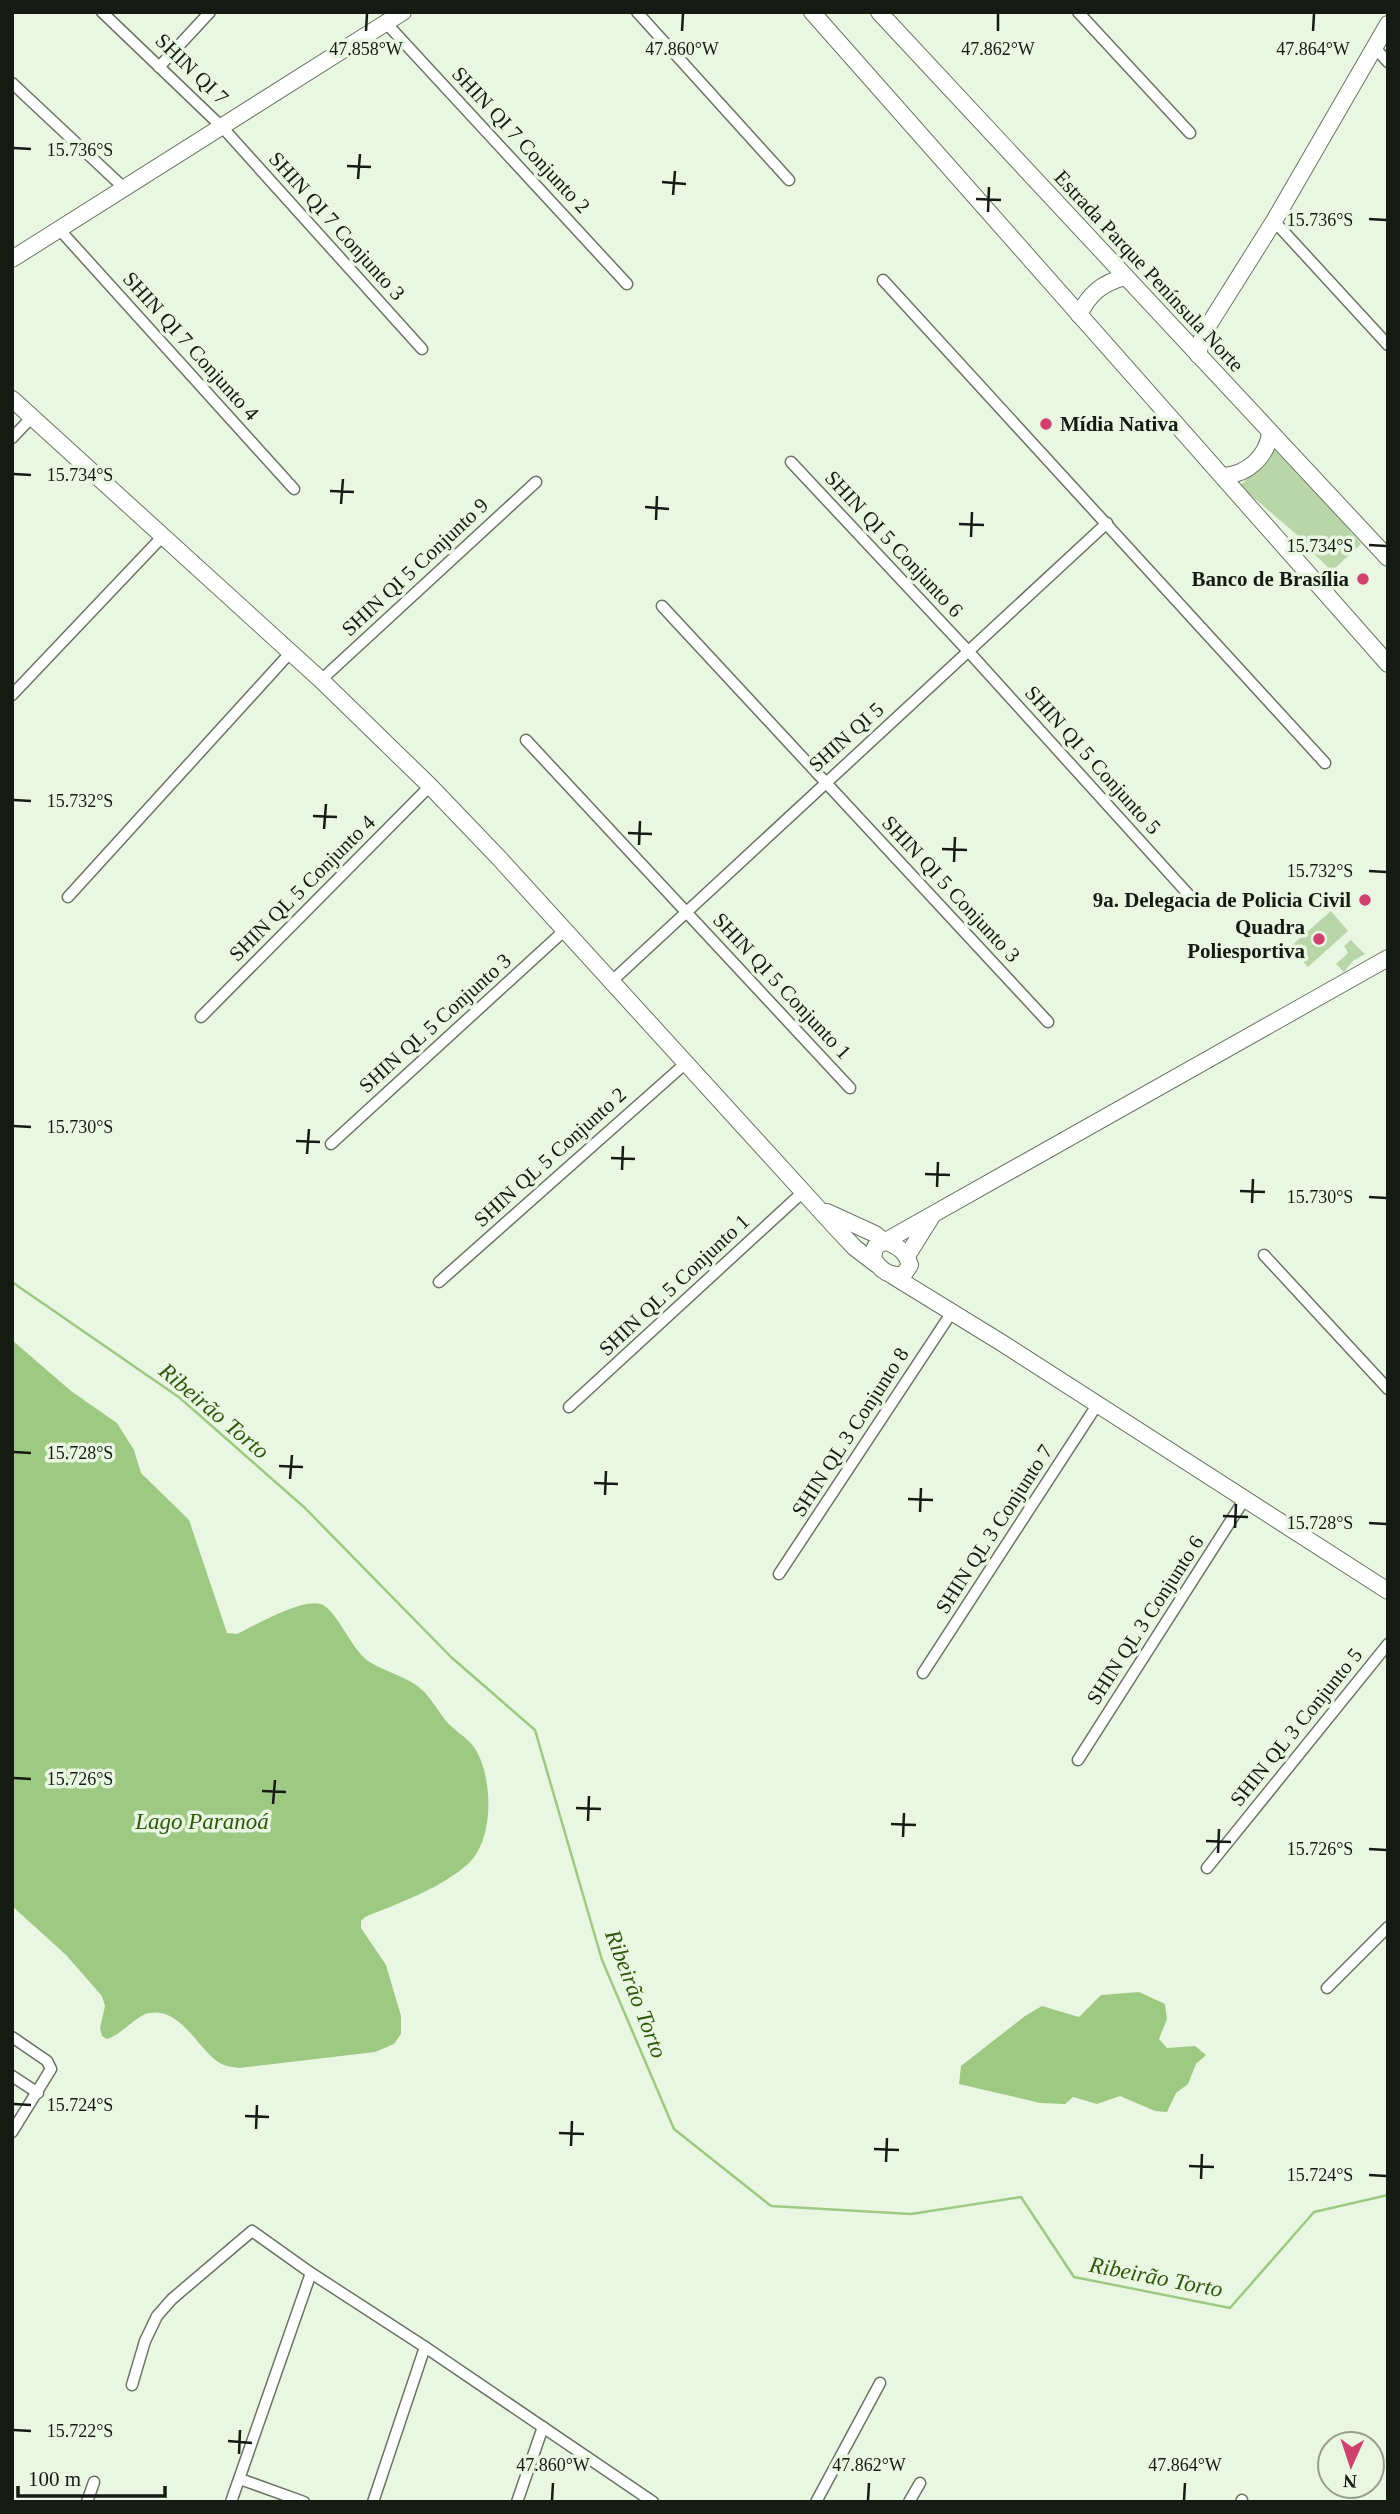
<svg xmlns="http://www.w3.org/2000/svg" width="1400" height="2514" font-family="Georgia,serif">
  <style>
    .green { fill: #b9d6a8 }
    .water { fill: #9dc982 }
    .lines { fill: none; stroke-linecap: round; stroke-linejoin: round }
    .stream { stroke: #9dc982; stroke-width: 2.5 }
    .street-casing { stroke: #697563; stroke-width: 13 }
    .secondary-casing { stroke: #697563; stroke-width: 18 }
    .street { stroke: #fff; stroke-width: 10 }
    .secondary { stroke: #fff; stroke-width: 16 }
    .ticks { fill: none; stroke: #151a13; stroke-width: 2.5 }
    .poi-dot { fill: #cf426f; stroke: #e9f7e2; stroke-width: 2.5 }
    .labels { text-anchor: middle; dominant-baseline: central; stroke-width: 7; stroke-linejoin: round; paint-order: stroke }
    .street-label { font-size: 21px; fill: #151a13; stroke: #e9f7e2 }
    .poi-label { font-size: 21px; font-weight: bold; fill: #151a13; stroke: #e9f7e2; text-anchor: end }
    .water-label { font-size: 23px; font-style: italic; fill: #2f560b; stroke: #e9f7e2 }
    .ticks-label { font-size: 18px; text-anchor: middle; fill: #151a13; stroke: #e9f7e2; stroke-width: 7; stroke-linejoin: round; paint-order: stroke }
  </style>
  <rect width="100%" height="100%" fill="#e9f7e2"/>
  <g class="green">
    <polygon points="1278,446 1361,544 1332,571 1309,549 1310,546 1240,486"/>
    <polygon points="1331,911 1348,931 1308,967 1290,947"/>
    <polygon points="1351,940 1365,954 1353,961 1344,972 1336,964 1348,953 1344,946"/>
  </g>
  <g class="water">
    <path d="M12,1340L71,1391L117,1423L134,1450L141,1473L189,1520L227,1633L237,1634C256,1625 301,1598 321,1604C336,1609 352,1650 368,1661C383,1671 402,1675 416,1685C428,1693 435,1706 443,1717C451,1729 466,1736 474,1747C493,1775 495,1838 469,1863C442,1888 399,1903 365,1917L361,1921V1928L386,1965L401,2016V2034L394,2044L375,2052L239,2068C232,2067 224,2066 218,2062C196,2046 180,2007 149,2013C135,2016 123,2034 107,2039L102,2036L100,2028L105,2006L102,1996L66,1955L12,1906Z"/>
    <polygon points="1139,1992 1165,2004 1167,2019 1159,2039 1167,2048 1195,2046 1206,2055 1196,2064 1188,2084 1176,2093 1167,2112 1155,2111 1120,2096 1097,2104 1073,2097 1065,2104 1040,2103 959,2084 961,2066 1025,2016 1042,2006 1079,2017 1101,1995"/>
  </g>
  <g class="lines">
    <polyline class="stream" points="12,1282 180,1398 305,1508 451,1657 535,1730 602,1960 674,2129 771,2206 911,2214 1021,2197 1074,2277 1230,2308 1314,2212 1388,2195"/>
    <defs>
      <g id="street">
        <polyline points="102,12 223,128 422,349"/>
        <polyline points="637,12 789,180"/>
        <polyline points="1078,12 1190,133"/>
        <polyline points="386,23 627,284"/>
        <polyline points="1374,47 1388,62"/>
        <polyline points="159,67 210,12"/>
        <polyline points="12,83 124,188"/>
        <polyline points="1274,221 1388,345"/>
        <polyline points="59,229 294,489"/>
        <polyline points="883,280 1325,763"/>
        <polyline points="12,438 32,417"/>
        <polyline points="791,462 969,652 1189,895"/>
        <polyline points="662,606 1048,1022"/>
        <polyline points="321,680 536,482"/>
        <polyline points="12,695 162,537"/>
        <polyline points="526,740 850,1088"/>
        <polyline points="68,897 290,653"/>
        <polyline points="612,981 1107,523"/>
        <polyline points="201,1017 430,786"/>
        <polyline points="331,1144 565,930"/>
        <polyline points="1264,1255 1388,1389"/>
        <polyline points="439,1282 687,1062"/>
        <polyline points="569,1407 804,1191"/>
        <polyline points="779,1574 952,1312"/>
        <polyline points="923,1673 1097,1405"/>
        <polyline points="1078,1760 1244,1500"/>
        <polyline points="1207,1868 1388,1644"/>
        <polyline points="1327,1988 1388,1927"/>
        <polyline points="12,2037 47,2061 51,2069 12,2132"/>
        <polyline points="12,2076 38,2093"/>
        <polyline points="311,2273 425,2347 653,2502"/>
        <polyline points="132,2385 145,2341 157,2316 172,2299 252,2231 311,2273 231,2502"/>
        <polyline points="240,2479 304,2502"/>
        <polyline points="87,2502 94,2482"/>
        <polyline points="373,2502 425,2347"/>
        <polyline points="517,2502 543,2427"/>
        <polyline points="816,2502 880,2383"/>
        <polyline points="909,2502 920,2483"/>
        <polyline points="1241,2502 1242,2500"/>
      </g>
      <g id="secondary">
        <polyline points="812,12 1388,664"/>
        <polyline points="879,12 1388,558"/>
        <polyline points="12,259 403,12"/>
        <path d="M1079,315C1089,294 1102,283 1125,277"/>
        <polyline points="1198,355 1203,334 1274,221 1388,24"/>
        <polyline points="12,399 321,680 430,786 499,858 837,1229 855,1248 876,1264"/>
        <path d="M1224,476C1247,474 1266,458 1270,434"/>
        <polyline points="827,1212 875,1234 885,1242"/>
        <path d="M887,1242C899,1247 906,1252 910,1265L904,1274C890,1278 880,1270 873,1258L875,1247L1388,958"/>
        <polyline points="907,1256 932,1216"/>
        <polyline points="893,1276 1002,1343 1388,1591"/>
      </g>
    </defs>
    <use href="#street" class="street-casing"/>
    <use href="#secondary" class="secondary-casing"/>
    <use href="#street" class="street"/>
    <use href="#secondary" class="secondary"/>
  </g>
  <path class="ticks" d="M366,31L367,14M682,31L683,14M998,31V14M1313,31L1314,14M14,148L31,149M347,166L371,167M358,179L360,154M662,182L686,184M673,195L675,171M976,199L1001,200M988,212L989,187M1369,219L1386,220M14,474L31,475M330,491L354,492M341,504L343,479M645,507L669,509M656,520L657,496M959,524L984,525M971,537L972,512M1369,545L1386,546M14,800L31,801M313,816L337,817M324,829L326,804M628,833L652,834M639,845L640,821M942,849L967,850M954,862L955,837M1369,871L1386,872M14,1126L31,1127M296,1141L320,1142M307,1154L309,1129M611,1158L635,1159M622,1170L623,1146M925,1174L950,1175M937,1187L938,1162M1240,1191L1265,1192M1369,1197L1386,1198M1252,1203L1253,1179M14,1452L31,1453M279,1466L303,1467M290,1479L292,1455M594,1483L618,1484M605,1495L606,1471M908,1499L933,1500M920,1512L921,1488M1223,1516L1248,1517M1369,1523L1386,1524M1235,1528L1236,1504M14,1778L31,1779M262,1791L286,1792M273,1804L275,1780M576,1808L601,1809M588,1821L589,1796M891,1824L916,1825M903,1837L904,1813M1206,1841L1231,1842M1369,1849L1386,1850M1218,1853L1219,1829M14,2104L31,2105M245,2116L269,2117M256,2129L257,2105M559,2133L584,2134M571,2146L572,2121M874,2149L899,2150M886,2162L887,2138M1189,2166L1214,2167M1369,2175L1386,2176M1201,2179L1202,2154M14,2430L31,2431M228,2441L252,2443M239,2454L240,2430M552,2500L553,2483M868,2500L869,2483M1184,2500L1185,2483"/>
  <g class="poi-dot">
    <circle cx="1046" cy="424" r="7"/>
    <circle cx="1363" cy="579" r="7"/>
    <circle cx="1365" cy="900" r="7"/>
    <circle cx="1319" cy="939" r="7"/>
  </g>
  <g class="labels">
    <g class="street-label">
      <text transform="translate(192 69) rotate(44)">SHIN QI 7</text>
      <text transform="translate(521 140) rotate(47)">SHIN QI 7 Conjunto 2</text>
      <text transform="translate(337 226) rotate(48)">SHIN QI 7 Conjunto 3</text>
      <text transform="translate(1149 271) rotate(47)">Estrada Parque Península Norte</text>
      <text transform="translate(191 346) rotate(48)">SHIN QI 7 Conjunto 4</text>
      <text transform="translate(894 544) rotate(47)">SHIN QI 5 Conjunto 6</text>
      <text transform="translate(415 567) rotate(-43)">SHIN QI 5 Conjunto 9</text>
      <text transform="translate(846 737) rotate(-42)">SHIN QI 5</text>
      <text transform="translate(1093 760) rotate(48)">SHIN QI 5 Conjunto 5</text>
      <text transform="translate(302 888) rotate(-45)">SHIN QL 5 Conjunto 4</text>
      <text transform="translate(951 889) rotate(47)">SHIN QI 5 Conjunto 3</text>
      <text transform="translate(782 986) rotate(47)">SHIN QI 5 Conjunto 1</text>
      <text transform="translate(435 1023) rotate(-42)">SHIN QL 5 Conjunto 3</text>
      <text transform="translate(550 1157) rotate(-42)">SHIN QL 5 Conjunto 2</text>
      <text transform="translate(674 1285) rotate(-43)">SHIN QL 5 Conjunto 1</text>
      <text transform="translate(850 1432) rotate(-57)">SHIN QL 3 Conjunto 8</text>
      <text transform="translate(994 1529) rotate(-57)">SHIN QL 3 Conjunto 7</text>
      <text transform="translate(1145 1620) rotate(-57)">SHIN QL 3 Conjunto 6</text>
      <text transform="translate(1296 1727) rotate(-51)">SHIN QL 3 Conjunto 5</text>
    </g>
    <g class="poi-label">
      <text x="1060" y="424" text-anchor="start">Mídia Nativa</text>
      <text x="1349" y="579">Banco de Brasília</text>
      <text x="1351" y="900">9a. Delegacia de Policia Civil</text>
      <text x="1305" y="927">Quadra<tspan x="1305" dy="24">Poliesportiva</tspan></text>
    </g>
    <g class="water-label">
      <text transform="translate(214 1411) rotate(40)">Ribeirão Torto</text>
      <text x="202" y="1821">Lago Paranoá</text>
      <text transform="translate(636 1994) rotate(69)">Ribeirão Torto</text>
      <text transform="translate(1156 2277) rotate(11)">Ribeirão Torto</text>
    </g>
  </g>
  <g class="ticks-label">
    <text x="366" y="55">47.858°W</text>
    <text x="682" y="55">47.860°W</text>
    <text x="998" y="55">47.862°W</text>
    <text x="1313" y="55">47.864°W</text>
    <text x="80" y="156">15.736°S</text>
    <text x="1320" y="226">15.736°S</text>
    <text x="80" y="481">15.734°S</text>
    <text x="1320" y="552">15.734°S</text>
    <text x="80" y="807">15.732°S</text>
    <text x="1320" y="877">15.732°S</text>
    <text x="80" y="1133">15.730°S</text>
    <text x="1320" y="1203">15.730°S</text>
    <text x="80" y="1459">15.728°S</text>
    <text x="1320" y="1529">15.728°S</text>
    <text x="80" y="1785">15.726°S</text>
    <text x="1320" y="1855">15.726°S</text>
    <text x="80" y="2111">15.724°S</text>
    <text x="1320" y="2181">15.724°S</text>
    <text x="80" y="2437">15.722°S</text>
    <text x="553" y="2471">47.860°W</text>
    <text x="869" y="2471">47.862°W</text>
    <text x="1185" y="2471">47.864°W</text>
  </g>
  <rect width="1400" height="2514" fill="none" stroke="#151a13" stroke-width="28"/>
  <g transform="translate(1351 2465) rotate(183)"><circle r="33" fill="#e9f7e2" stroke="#949f8f" stroke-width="2"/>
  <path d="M0-5L12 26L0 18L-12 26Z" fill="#cf426f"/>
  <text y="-10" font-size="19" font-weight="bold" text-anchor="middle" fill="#151a13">N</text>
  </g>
  <path d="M18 2486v10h147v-10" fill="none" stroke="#151a13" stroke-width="3.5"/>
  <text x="28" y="2486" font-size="21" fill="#151a13" stroke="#e9f7e2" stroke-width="5" paint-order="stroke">100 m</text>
</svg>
